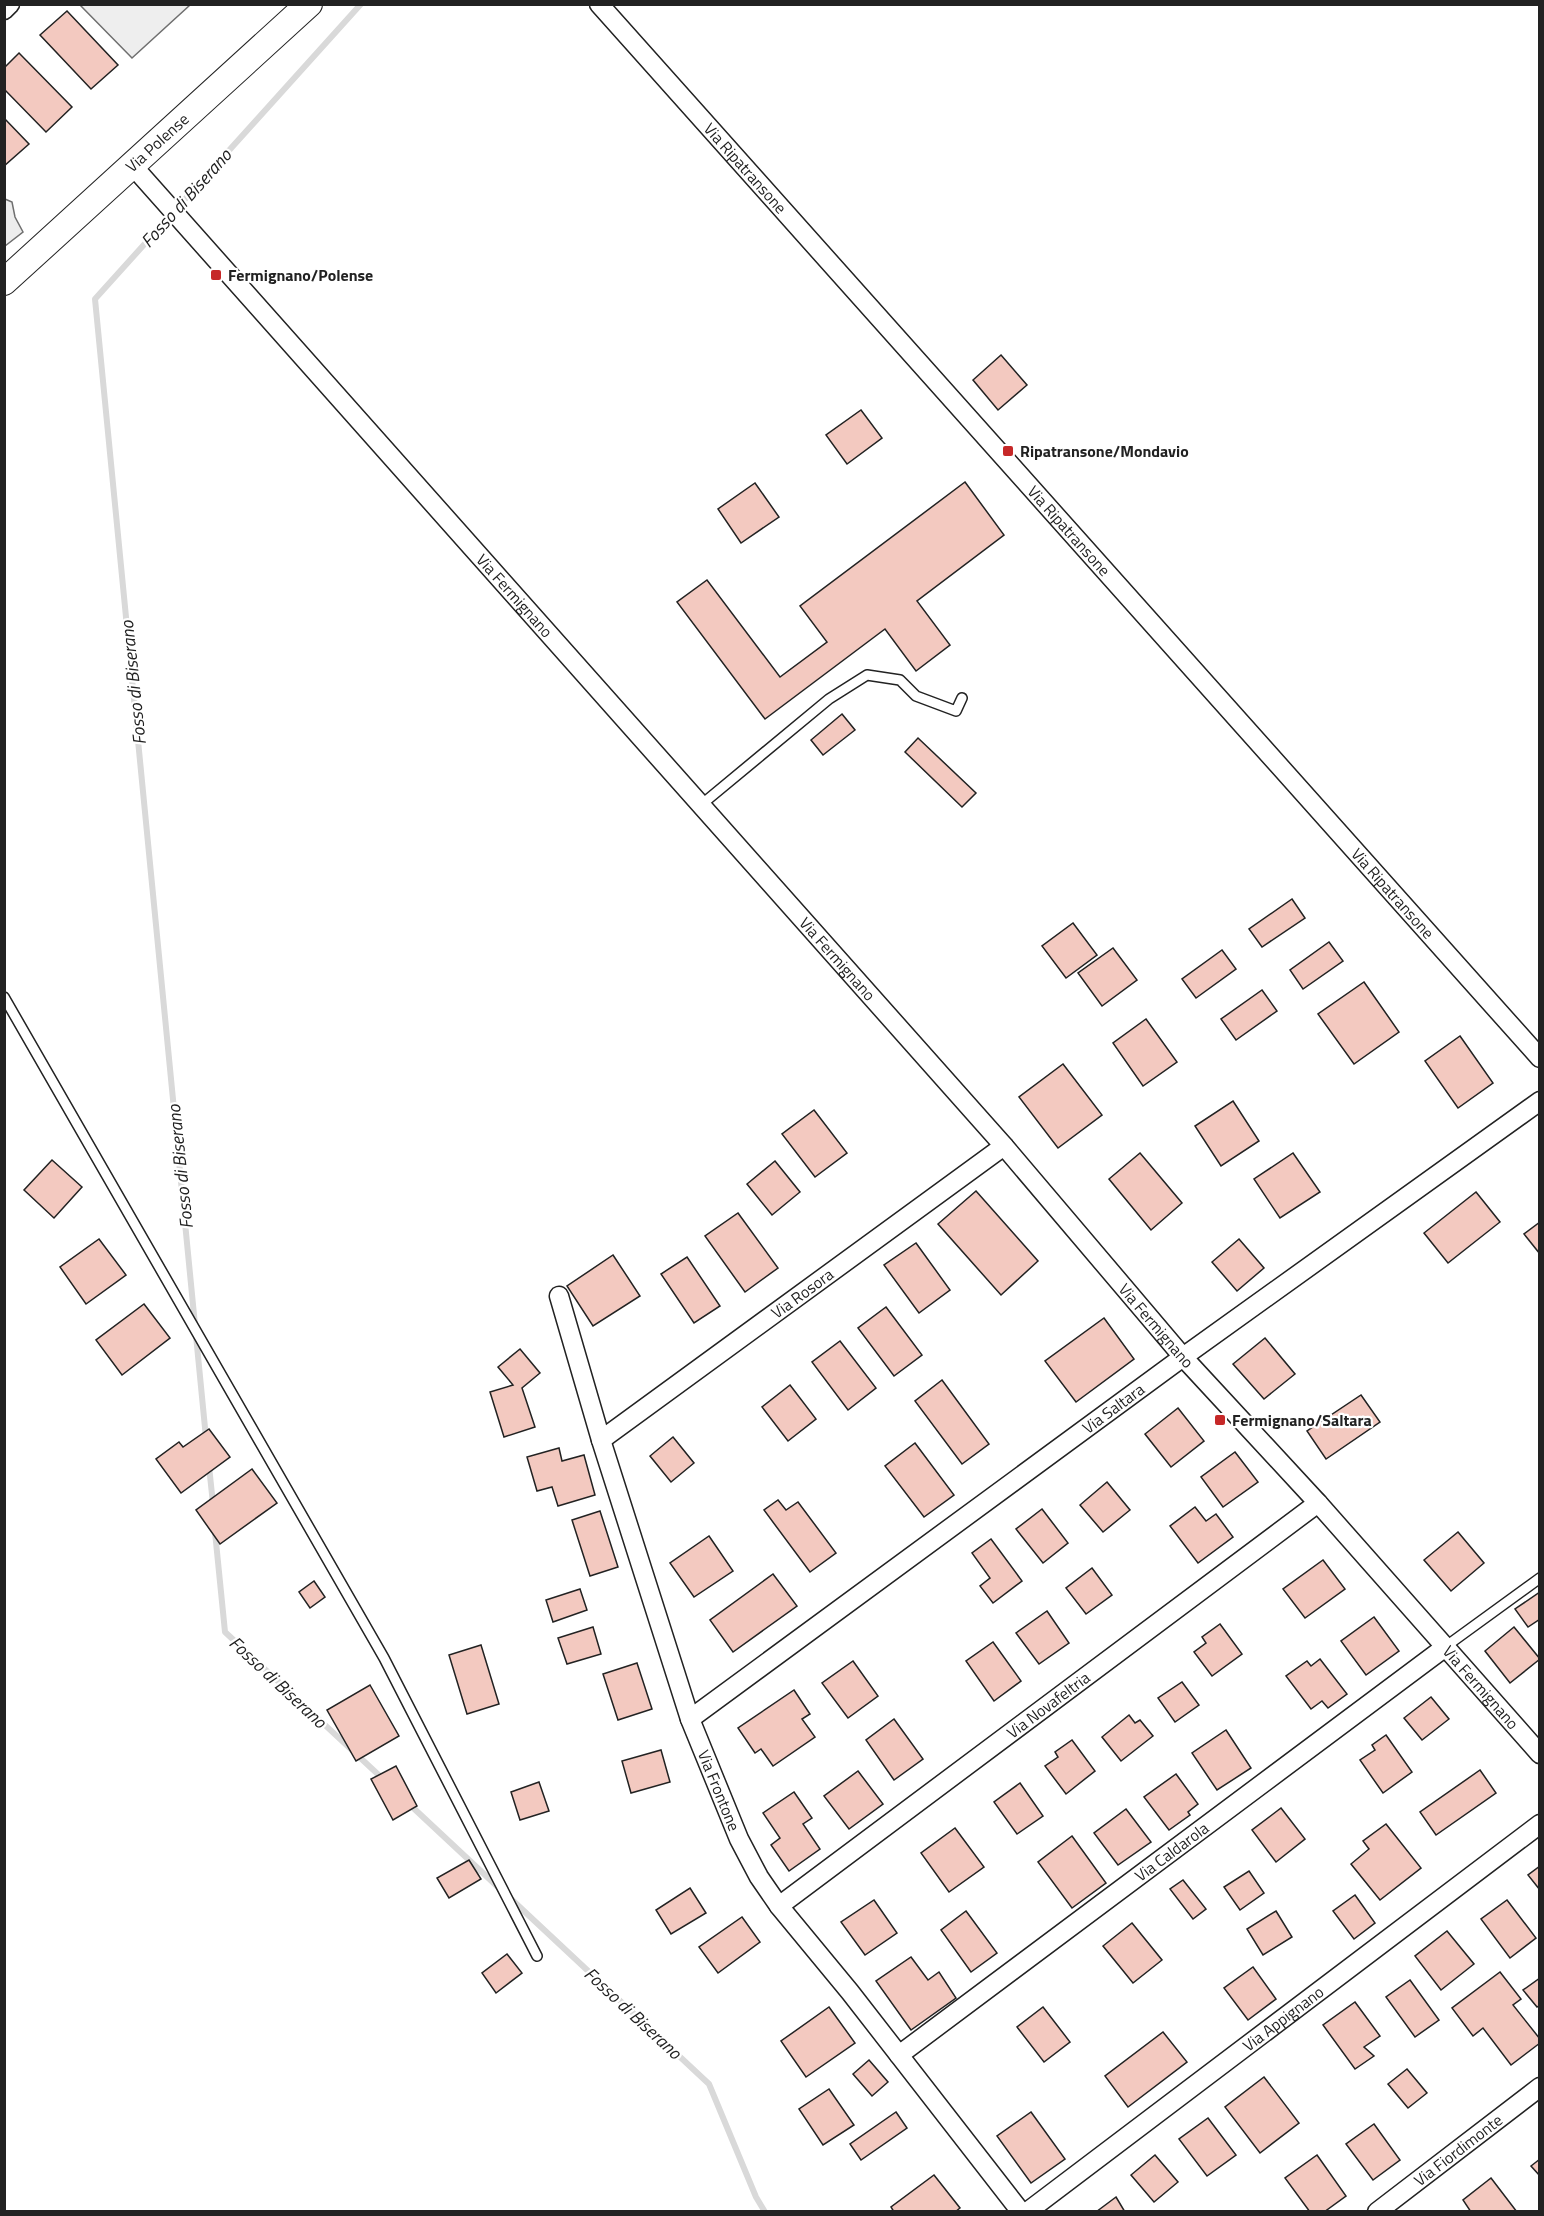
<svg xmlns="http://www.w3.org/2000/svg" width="1544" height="2216" font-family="'Titillium Web',sans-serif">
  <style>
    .green { fill: #eee; stroke: #6f6f6f; stroke-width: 1.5 }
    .parking { fill: #ededed; stroke: #6f6f6f; stroke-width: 1.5 }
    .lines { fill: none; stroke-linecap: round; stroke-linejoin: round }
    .stream { stroke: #d9d9d9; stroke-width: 6 }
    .building { fill: #f3c9c0; stroke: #222; stroke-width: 1.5 }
    .lane-casing { stroke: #222; stroke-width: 12 }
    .street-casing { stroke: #222; stroke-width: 21 }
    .secondary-casing { stroke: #222; stroke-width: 28 }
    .lane { stroke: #fff; stroke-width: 9 }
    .street { stroke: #fff; stroke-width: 18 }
    .secondary { stroke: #fff; stroke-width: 26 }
    .poi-dot { fill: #c62828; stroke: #fff; stroke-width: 2 }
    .labels { text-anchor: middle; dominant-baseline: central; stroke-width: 4.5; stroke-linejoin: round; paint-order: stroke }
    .street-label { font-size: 16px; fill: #222; stroke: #fff }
    .poi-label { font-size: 16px; font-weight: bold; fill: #222; stroke: #fff; text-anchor: start }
    .water-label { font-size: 18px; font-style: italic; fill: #222; stroke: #fff }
  </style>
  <rect width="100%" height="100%" fill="#fff"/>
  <polygon class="green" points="80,5 190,5 132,58"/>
  <polygon class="parking" points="5,199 12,202 15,217 23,232 5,246"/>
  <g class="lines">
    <g class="stream">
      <polyline points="206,1438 95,299 361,4"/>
      <polyline points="209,1466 213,1504"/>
      <polyline points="215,1532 225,1632 383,1779"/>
      <polyline points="408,1803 499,1888"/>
      <polyline points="509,1897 709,2084 756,2197 765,2212"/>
    </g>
  </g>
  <g class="building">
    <polygon points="67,11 118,65 91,89 40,35"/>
    <polygon points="19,53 72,107 46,132 4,89 4,68"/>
    <polygon points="4,118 29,144 4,166"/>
    <polygon points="1001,355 1027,385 998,410 973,380"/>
    <polygon points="861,410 882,438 847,464 826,435"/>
    <polygon points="965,482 1004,535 917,601 950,645 916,671 885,629 765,719 677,602 707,580 780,677 827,642 800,606"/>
    <polygon points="755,483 779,517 741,543 718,509"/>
    <polygon points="842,714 855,730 823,755 811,740"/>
    <polygon points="918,738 976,793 962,807 905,752"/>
    <polygon points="1292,899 1305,918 1262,947 1249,929"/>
    <polygon points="1073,923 1097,955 1066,978 1042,946"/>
    <polygon points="1329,942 1343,961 1303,989 1290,970"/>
    <polygon points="1113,948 1137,980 1102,1006 1078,973"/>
    <polygon points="1222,950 1236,969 1196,998 1182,979"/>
    <polygon points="1364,982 1399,1032 1354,1064 1318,1014"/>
    <polygon points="1262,990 1277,1011 1236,1040 1221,1019"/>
    <polygon points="1146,1019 1177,1062 1143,1086 1113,1043"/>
    <polygon points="1460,1036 1493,1083 1458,1108 1425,1061"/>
    <polygon points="1063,1064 1102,1115 1058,1148 1019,1097"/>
    <polygon points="1233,1101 1259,1141 1221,1166 1195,1126"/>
    <polygon points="814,1110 847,1153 815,1177 782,1134"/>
    <polygon points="1140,1153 1182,1203 1151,1230 1109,1179"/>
    <polygon points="1293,1153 1320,1192 1280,1218 1254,1179"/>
    <polygon points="52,1160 82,1187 54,1218 24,1190"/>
    <polygon points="775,1161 800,1192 772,1215 747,1184"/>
    <polygon points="976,1191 1038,1261 1001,1295 938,1224"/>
    <polygon points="1476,1192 1500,1222 1448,1263 1424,1233"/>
    <polygon points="738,1213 778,1268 745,1292 705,1236"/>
    <polygon points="1540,1222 1540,1254 1524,1234"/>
    <polygon points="99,1239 126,1275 86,1304 60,1267"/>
    <polygon points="1239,1239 1264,1268 1237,1291 1212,1262"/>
    <polygon points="916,1243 950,1290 919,1313 884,1265"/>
    <polygon points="613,1255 640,1296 593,1326 567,1286"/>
    <polygon points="687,1257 720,1306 694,1323 661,1274"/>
    <polygon points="144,1304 170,1338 122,1375 96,1340"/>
    <polygon points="886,1307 922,1355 894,1376 858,1328"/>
    <polygon points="1104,1318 1134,1359 1076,1402 1045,1361"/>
    <polygon points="1265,1338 1295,1374 1264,1399 1233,1364"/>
    <polygon points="840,1341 876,1388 848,1410 812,1362"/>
    <polygon points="520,1349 540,1373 522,1388 535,1427 504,1437 490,1392 513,1385 498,1367"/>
    <polygon points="942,1380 989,1444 962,1464 915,1401"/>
    <polygon points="790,1385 816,1419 788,1441 762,1407"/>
    <polygon points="1361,1395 1380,1422 1326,1459 1307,1431"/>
    <polygon points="1178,1408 1204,1441 1171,1467 1145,1434"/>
    <polygon points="209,1429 230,1457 181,1493 156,1459 179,1442 183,1447"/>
    <polygon points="673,1437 694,1463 671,1482 650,1456"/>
    <polygon points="915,1443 954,1495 924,1517 885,1466"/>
    <polygon points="559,1448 562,1461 584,1455 595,1495 558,1506 552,1487 537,1491 527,1457"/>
    <polygon points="1235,1452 1258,1482 1223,1507 1201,1477"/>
    <polygon points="252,1469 277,1503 220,1544 196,1510"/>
    <polygon points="1107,1482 1130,1510 1103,1532 1080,1505"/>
    <polygon points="778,1500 786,1510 798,1502 836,1553 810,1572 764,1510"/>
    <polygon points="1195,1507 1206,1521 1216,1514 1233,1537 1198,1563 1170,1526"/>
    <polygon points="1042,1509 1068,1543 1043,1563 1016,1529"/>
    <polygon points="600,1511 618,1567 590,1576 572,1520"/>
    <polygon points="1458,1532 1484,1563 1451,1591 1424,1560"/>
    <polygon points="709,1536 733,1571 694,1597 670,1563"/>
    <polygon points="991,1539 1022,1581 993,1603 980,1586 990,1578 972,1553"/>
    <polygon points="1323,1560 1345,1589 1305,1618 1283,1589"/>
    <polygon points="1092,1568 1112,1595 1086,1614 1066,1588"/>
    <polygon points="773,1574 797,1606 733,1652 710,1620"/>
    <polygon points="314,1581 325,1597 310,1608 299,1592"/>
    <polygon points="580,1589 587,1610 553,1622 546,1600"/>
    <polygon points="1540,1592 1540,1619 1528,1627 1515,1609"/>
    <polygon points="1047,1611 1069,1643 1039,1664 1016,1633"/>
    <polygon points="1374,1617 1399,1651 1366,1675 1341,1641"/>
    <polygon points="1220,1624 1242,1654 1212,1676 1194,1652 1206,1643 1202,1637"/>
    <polygon points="593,1627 601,1654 567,1664 558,1638"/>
    <polygon points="1514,1627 1540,1659 1510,1683 1485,1651"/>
    <polygon points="993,1642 1021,1681 994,1701 966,1661"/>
    <polygon points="481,1645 499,1704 467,1714 449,1655"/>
    <polygon points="1320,1659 1347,1694 1328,1708 1322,1701 1311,1709 1286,1676 1307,1661 1311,1666"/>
    <polygon points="853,1661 878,1696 848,1718 822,1683"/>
    <polygon points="637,1663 652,1709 618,1720 603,1674"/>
    <polygon points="1182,1682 1199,1705 1175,1722 1158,1698"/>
    <polygon points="370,1685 399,1736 356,1761 327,1710"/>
    <polygon points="794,1690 810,1714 802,1719 815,1737 773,1766 761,1749 755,1753 738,1728"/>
    <polygon points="1431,1697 1449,1719 1422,1740 1404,1718"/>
    <polygon points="1129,1715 1135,1723 1140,1720 1153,1736 1121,1761 1102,1737"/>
    <polygon points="894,1719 923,1759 894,1780 866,1740"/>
    <polygon points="1226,1730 1251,1768 1217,1790 1192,1753"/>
    <polygon points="1386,1735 1412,1772 1383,1793 1360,1760 1375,1750 1372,1745"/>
    <polygon points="1072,1740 1095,1771 1066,1794 1045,1766 1058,1757 1055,1752"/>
    <polygon points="661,1750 670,1782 631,1793 622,1761"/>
    <polygon points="396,1766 417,1806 393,1820 371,1779"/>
    <polygon points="1480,1770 1496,1793 1436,1835 1420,1812"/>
    <polygon points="858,1771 883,1804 849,1829 824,1796"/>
    <polygon points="1176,1774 1198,1804 1188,1812 1190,1815 1169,1830 1144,1797"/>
    <polygon points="539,1782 549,1811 520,1820 511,1792"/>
    <polygon points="1020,1783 1043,1816 1017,1834 994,1802"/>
    <polygon points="794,1792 812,1818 803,1824 820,1849 789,1871 771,1845 780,1838 763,1813"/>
    <polygon points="1281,1808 1305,1839 1276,1862 1252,1830"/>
    <polygon points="1126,1809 1151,1842 1118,1865 1094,1833"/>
    <polygon points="1386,1824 1421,1868 1380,1900 1351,1864 1369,1849 1363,1841"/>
    <polygon points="955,1828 984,1867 949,1892 921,1853"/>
    <polygon points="1072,1836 1106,1883 1072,1908 1038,1862"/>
    <polygon points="469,1860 481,1879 449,1898 437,1878"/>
    <polygon points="1540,1866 1540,1890 1528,1875"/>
    <polygon points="1249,1871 1264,1893 1240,1910 1224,1887"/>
    <polygon points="1183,1880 1206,1909 1193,1919 1170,1889"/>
    <polygon points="690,1888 706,1913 671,1934 656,1910"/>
    <polygon points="1355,1895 1375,1923 1354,1939 1333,1911"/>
    <polygon points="874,1900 897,1933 865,1955 841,1922"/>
    <polygon points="1507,1900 1536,1938 1510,1958 1481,1919"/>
    <polygon points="966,1911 997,1953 971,1972 941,1930"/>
    <polygon points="1276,1911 1292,1937 1263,1955 1247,1929"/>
    <polygon points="742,1917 760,1942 718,1973 699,1947"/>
    <polygon points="1132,1923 1162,1960 1133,1983 1103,1946"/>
    <polygon points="1447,1931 1474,1964 1441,1990 1415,1956"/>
    <polygon points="507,1954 522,1973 496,1993 482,1973"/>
    <polygon points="911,1957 928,1980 939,1972 956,1998 911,2030 876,1981"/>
    <polygon points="1253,1967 1276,1999 1248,2020 1224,1988"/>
    <polygon points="1500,1972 1521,1999 1513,2005 1540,2039 1540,2043 1511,2065 1483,2028 1473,2036 1452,2008"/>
    <polygon points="1540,1978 1540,2005 1537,2007 1523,1990"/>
    <polygon points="1410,1980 1439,2020 1415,2037 1386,1997"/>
    <polygon points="1355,2002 1380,2036 1364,2047 1374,2056 1355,2069 1323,2025"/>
    <polygon points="829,2007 855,2043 806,2077 781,2041"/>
    <polygon points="1043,2007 1070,2042 1044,2062 1017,2027"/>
    <polygon points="1163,2032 1187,2062 1128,2107 1105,2076"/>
    <polygon points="869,2060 888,2082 872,2096 853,2074"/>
    <polygon points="1407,2069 1427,2093 1408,2108 1388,2084"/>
    <polygon points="1264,2077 1299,2123 1260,2153 1225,2107"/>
    <polygon points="829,2089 854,2125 823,2145 799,2109"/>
    <polygon points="896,2112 907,2128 861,2160 850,2144"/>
    <polygon points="1031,2112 1065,2159 1031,2183 997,2136"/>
    <polygon points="1208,2118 1236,2155 1207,2176 1179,2139"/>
    <polygon points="1374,2124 1400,2160 1373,2180 1346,2144"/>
    <polygon points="1155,2155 1178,2182 1154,2202 1131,2175"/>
    <polygon points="1317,2155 1346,2196 1324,2212 1310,2212 1285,2178"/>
    <polygon points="1540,2159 1540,2176 1531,2166"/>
    <polygon points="934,2175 960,2208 955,2212 894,2212 891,2207"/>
    <polygon points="1491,2178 1517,2212 1471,2212 1463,2200"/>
    <polygon points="1116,2197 1125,2212 1096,2212"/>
  </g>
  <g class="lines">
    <defs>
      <g id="lane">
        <polyline points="701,805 829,699 867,675 900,680 916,696 956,711 962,698"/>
        <polyline points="4,997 384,1658 537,1956"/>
        <polyline points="1445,1647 1540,1578"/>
      </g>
      <g id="street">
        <path id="s1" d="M599,4L1540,1058"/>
        <polyline points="4,10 10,4"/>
        <path id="s2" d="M132,165L1004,1146L1183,1357L1318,1503L1540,1754"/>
        <path id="s3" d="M559,1296L601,1440L690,1719L739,1839L759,1877L779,1906L850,1992L1021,2212"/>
        <path id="s4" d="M601,1440L1004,1146"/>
        <path id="s5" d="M690,1719L1183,1357L1540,1101"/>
        <path id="s6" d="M779,1906L1318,1503"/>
        <path id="s7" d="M899,2055L1444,1648"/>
        <path id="s8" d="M1027,2212L1540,1824"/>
        <path id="s9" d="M1377,2212L1540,2087"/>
      </g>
      <g id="secondary">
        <path id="s10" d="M4,282L309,4"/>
      </g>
    </defs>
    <use href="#lane" class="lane-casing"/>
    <use href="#street" class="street-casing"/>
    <use href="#secondary" class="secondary-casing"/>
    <use href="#lane" class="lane"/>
    <use href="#street" class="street"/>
    <use href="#secondary" class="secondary"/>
  </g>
  <g class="poi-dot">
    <rect x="210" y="269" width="12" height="12" rx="3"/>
    <rect x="1002" y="445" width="12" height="12" rx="3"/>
    <rect x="1214" y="1414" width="12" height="12" rx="3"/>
  </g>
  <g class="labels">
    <g class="street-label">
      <text stroke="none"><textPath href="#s10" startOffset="207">Via Polense</textPath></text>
      <text stroke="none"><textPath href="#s1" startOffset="220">Via Ripatransone</textPath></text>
      <text stroke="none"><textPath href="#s1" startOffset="706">Via Ripatransone</textPath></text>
      <text stroke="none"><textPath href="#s2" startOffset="576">Via Fermignano</textPath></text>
      <text stroke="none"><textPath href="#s1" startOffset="1192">Via Ripatransone</textPath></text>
      <text stroke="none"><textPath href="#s2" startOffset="1062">Via Fermignano</textPath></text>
      <text stroke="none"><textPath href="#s4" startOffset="249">Via Rosora</textPath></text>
      <text stroke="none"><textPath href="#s2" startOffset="1548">Via Fermignano</textPath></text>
      <text stroke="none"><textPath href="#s5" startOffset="525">Via Saltara</textPath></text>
      <text stroke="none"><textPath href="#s2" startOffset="2034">Via Fermignano</textPath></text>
      <text stroke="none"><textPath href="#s6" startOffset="336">Via Novafeltria</textPath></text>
      <text stroke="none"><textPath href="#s3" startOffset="520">Via Frontone</textPath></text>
      <text stroke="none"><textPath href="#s7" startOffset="340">Via Caldarola</textPath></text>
      <text stroke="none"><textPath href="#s8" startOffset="321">Via Appignano</textPath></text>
      <text stroke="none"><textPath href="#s9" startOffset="102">Via Fiordimonte</textPath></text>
    </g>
    <g class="poi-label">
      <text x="228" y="275">Fermignano/Polense</text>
      <text x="1020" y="451">Ripatransone/Mondavio</text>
      <text x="1232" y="1420">Fermignano/Saltara</text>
    </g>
    <g class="water-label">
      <text transform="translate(186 198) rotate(-48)">Fosso di Biserano</text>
      <text transform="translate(133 683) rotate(-96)">Fosso di Biserano</text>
      <text transform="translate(180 1167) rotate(-96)">Fosso di Biserano</text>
      <text transform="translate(278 1682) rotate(43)">Fosso di Biserano</text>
      <text transform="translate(633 2013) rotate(43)">Fosso di Biserano</text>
    </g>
  </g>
  <rect width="1544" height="2216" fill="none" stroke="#222222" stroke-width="12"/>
</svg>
